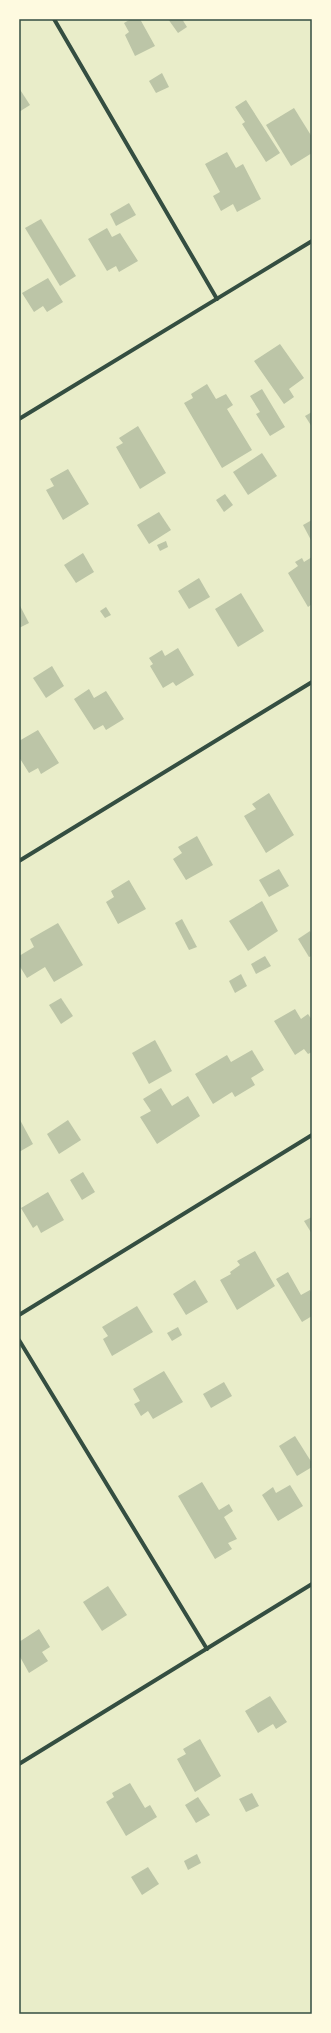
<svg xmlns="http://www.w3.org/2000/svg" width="331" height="2033" font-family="'Roboto Condensed',sans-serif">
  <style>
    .building { fill: #bcc5a7 }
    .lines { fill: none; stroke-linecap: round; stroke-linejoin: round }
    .minor { stroke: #344e41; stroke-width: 4 }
    .neatline { fill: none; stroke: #344e41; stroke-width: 1.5 }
  </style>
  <rect width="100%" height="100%" fill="#e9edc9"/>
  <g class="building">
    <polygon points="131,19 140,19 155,46 135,56 125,35 129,32 124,23"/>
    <polygon points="168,19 182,19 187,27 178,33"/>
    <polygon points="162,73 169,87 156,93 149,81"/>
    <polygon points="19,88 30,105 19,112"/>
    <polygon points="246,100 280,153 266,162 242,124 245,122 235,107"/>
    <polygon points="294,108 312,137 312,153 291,166 266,125"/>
    <polygon points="227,152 236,168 243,164 261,199 237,212 233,204 221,211 213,196 220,192 205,164"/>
    <polygon points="129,203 136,215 116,226 110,214"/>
    <polygon points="41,219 76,276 60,286 25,228"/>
    <polygon points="107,228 112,237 120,233 138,261 119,272 116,266 107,271 88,239"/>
    <polygon points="48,278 63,302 47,312 43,306 34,312 22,293"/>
    <polygon points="280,344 304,378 289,389 294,397 284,404 254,361"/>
    <polygon points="207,384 216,399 226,394 233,405 227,409 252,450 222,468 184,403 193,398 191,394"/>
    <polygon points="262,389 285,427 270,436 256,414 260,412 250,396"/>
    <polygon points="312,412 312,427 305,416"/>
    <polygon points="138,426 166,473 140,489 116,447 123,443 119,438"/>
    <polygon points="262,453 277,476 248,495 233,472"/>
    <polygon points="68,469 89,504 63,520 46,490 54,486 50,479"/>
    <polygon points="225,494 233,505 224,512 216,500"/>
    <polygon points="159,512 171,530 149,544 137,525"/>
    <polygon points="312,520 312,542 303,525"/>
    <polygon points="166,541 168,547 160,551 157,545"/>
    <polygon points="83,553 94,572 76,583 64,565"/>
    <polygon points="312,557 312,604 308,607 288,573 298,566 295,562 302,558 304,562"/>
    <polygon points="199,578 210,597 189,609 178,591"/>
    <polygon points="241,593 264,631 238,647 215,609"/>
    <polygon points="19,604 29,623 19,628"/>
    <polygon points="106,607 111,615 105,618 100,611"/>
    <polygon points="178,648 194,675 176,686 173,682 163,688 150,666 153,664 149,658 162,650 165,656"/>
    <polygon points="52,666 64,686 46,698 33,678"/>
    <polygon points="89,689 94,698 106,691 124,719 106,730 103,725 94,730 74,699"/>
    <polygon points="38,730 59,763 41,774 38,768 29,773 19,757 19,741"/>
    <polygon points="269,793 294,835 266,853 244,816 256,809 252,804"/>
    <polygon points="197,836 213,865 186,880 173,859 182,853 178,847"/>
    <polygon points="279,869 289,886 269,897 259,880"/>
    <polygon points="129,880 146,909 118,924 106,902 114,897 111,891"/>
    <polygon points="262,901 278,931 248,951 229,921"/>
    <polygon points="182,919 197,947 189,950 175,923"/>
    <polygon points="58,923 83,965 54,982 45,967 27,978 19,965 19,956 34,947 30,939"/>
    <polygon points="310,931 312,935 312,956 309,957 298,939"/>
    <polygon points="265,956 271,966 256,974 251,964"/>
    <polygon points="241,974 247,986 235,993 229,981"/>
    <polygon points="61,998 73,1016 61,1024 49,1005"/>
    <polygon points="295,1009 301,1019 308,1014 312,1020 312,1052 308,1054 304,1049 295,1055 274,1021"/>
    <polygon points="155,1040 172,1071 149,1084 132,1053"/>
    <polygon points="252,1050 264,1070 251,1078 255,1085 235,1097 232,1092 213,1104 195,1074 227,1055 231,1062"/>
    <polygon points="161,1088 172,1106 188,1096 200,1116 157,1144 140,1117 151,1111 143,1099"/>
    <polygon points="19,1118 33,1144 19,1152"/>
    <polygon points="68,1120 81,1140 59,1154 47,1134"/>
    <polygon points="83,1172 95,1192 82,1200 70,1180"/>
    <polygon points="48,1192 64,1220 41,1233 37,1225 33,1228 21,1208"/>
    <polygon points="312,1217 312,1234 304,1221"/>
    <polygon points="255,1251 275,1286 237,1310 220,1280 231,1274 230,1272 240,1265 237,1261"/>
    <polygon points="288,1272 301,1295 310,1290 312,1294 312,1316 302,1322 276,1279"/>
    <polygon points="195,1280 208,1302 186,1315 173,1294"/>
    <polygon points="137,1306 153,1332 112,1356 103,1339 108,1336 102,1327"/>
    <polygon points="178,1327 182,1335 172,1341 167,1333"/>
    <polygon points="164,1371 183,1402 153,1419 148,1411 141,1416 134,1404 140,1401 133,1389"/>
    <polygon points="224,1382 232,1396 211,1408 203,1394"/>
    <polygon points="295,1436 312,1463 312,1467 297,1476 279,1446"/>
    <polygon points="202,1482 219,1510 229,1504 233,1511 224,1517 237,1539 228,1543 232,1549 215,1559 178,1496"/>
    <polygon points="290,1485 303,1506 278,1521 262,1495 273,1487 276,1493"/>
    <polygon points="108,1586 127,1615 102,1631 83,1602"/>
    <polygon points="39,1629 50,1647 42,1652 48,1661 29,1673 19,1655 19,1642"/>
    <polygon points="270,1696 287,1722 276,1729 273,1724 258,1733 245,1711"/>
    <polygon points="200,1739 221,1776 195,1792 177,1759 186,1754 183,1749"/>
    <polygon points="130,1783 145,1808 150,1805 157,1817 126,1836 106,1802 114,1797 112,1793"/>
    <polygon points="252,1793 259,1806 246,1812 239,1799"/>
    <polygon points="198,1797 210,1815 196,1823 185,1805"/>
    <polygon points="197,1854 201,1863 188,1870 184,1861"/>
    <polygon points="148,1867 159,1884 142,1895 131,1877"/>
  </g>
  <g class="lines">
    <g class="minor">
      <polyline points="54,19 217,299"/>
      <polyline points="19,419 312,241"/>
      <polyline points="19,861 312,682"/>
      <polyline points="19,1315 312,1135"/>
      <polyline points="19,1340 207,1649"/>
      <polyline points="19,1764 312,1584"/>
    </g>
  </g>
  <rect width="331" height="2033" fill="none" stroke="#fefae0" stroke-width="40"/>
  <rect x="20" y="20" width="291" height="1993" class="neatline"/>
</svg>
